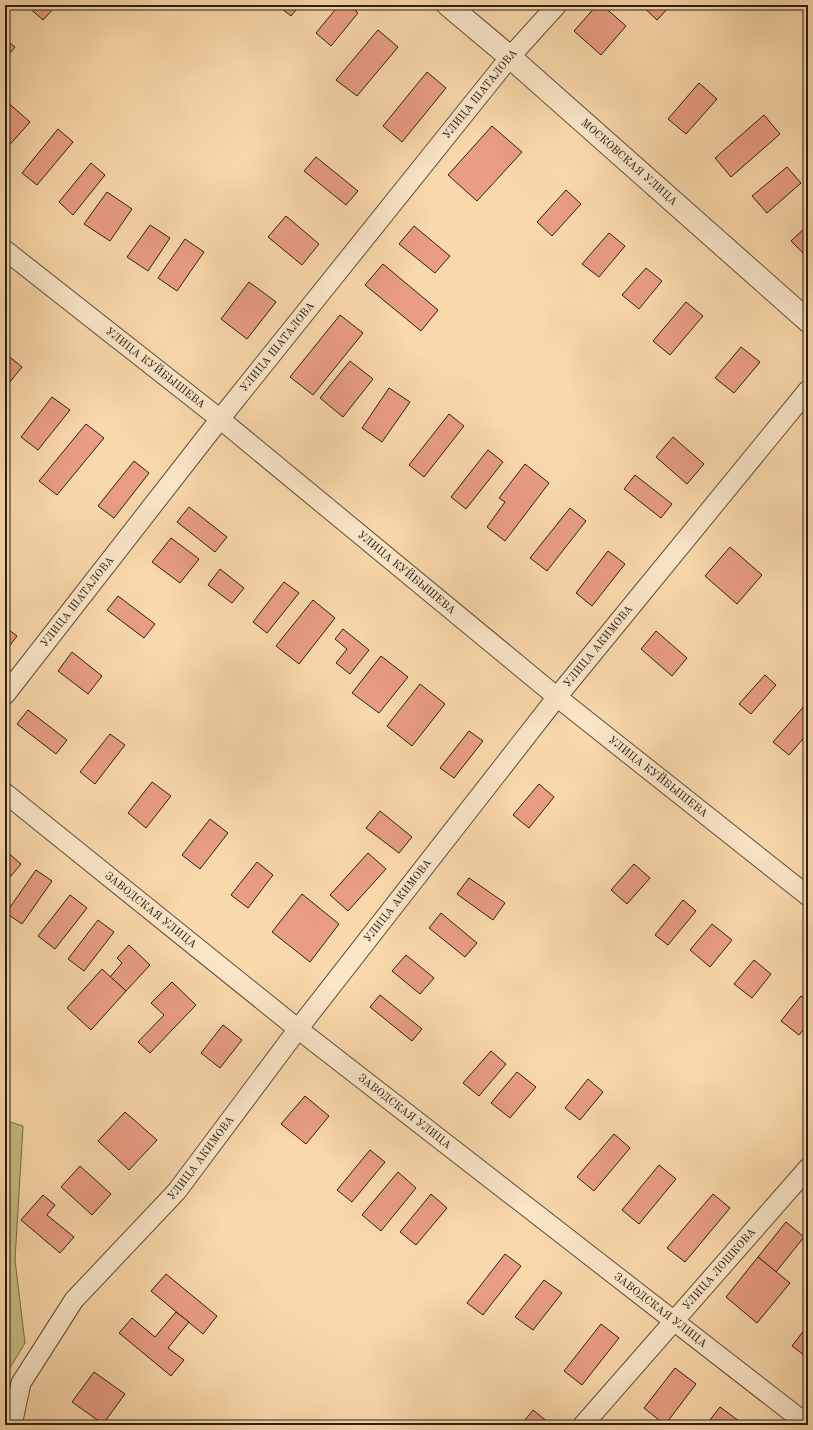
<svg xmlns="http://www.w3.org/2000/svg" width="813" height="1430" font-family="'Old Standard TT',serif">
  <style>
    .green { fill: #c6bc83; stroke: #786e4b }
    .building { fill: #e99d84; stroke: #2b2013 }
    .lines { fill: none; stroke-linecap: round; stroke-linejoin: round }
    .minor-casing { stroke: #5e4e39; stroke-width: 21 }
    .tertiary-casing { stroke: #5e4e39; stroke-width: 24 }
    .minor { stroke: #fbe6c8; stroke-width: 19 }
    .tertiary { stroke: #fbe6c8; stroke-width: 22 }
    .labels { text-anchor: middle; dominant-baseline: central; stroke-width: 3; stroke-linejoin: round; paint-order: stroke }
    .street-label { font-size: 11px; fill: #2b2013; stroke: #fbe6c8 }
  </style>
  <rect width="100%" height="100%" fill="#f9d8ab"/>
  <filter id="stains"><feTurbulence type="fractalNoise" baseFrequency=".005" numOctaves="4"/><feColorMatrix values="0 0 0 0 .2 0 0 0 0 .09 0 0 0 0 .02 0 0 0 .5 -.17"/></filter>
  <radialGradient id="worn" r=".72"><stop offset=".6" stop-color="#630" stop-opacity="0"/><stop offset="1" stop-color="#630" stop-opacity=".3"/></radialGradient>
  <polygon class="green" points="7,1121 23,1126 15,1260 25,1343 5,1376 5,1126"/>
  <g class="building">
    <polygon points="26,5 55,5 56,6 43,20"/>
    <polygon points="277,5 300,5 291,16"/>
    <polygon points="339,5 349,5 358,13 331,46 316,33"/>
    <polygon points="597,5 602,5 626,26 601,55 574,31"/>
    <polygon points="641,5 671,5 657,20"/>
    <polygon points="378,30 398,47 357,96 336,80"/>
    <polygon points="5,39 15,47 5,59"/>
    <polygon points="427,72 446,88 402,142 383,126"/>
    <polygon points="699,83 717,99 686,134 668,119"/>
    <polygon points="5,100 30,122 5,150"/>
    <polygon points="764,115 780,134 731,177 715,158"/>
    <polygon points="492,126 522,152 477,201 448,175"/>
    <polygon points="58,129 73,142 37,185 22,173"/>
    <polygon points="316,157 358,191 346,205 304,171"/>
    <polygon points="91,163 105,175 73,215 59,202"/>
    <polygon points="787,167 801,183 767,213 752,196"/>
    <polygon points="566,190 581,204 552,236 537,222"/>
    <polygon points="107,192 132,209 110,241 84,224"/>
    <polygon points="286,216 319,244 302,265 268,237"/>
    <polygon points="150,225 170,238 148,271 127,257"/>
    <polygon points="808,225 808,254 806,256 791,241"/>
    <polygon points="414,226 450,256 435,273 399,244"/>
    <polygon points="609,233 625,246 599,277 582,264"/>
    <polygon points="185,239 204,252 177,291 158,278"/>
    <polygon points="383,264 438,310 421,331 365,285"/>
    <polygon points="646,268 662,281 639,309 622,295"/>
    <polygon points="249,282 276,302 247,339 221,319"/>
    <polygon points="686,302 703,316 670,355 653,341"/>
    <polygon points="340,315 363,333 313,395 290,377"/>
    <polygon points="741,347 760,362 734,393 715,378"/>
    <polygon points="5,353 22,367 5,388"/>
    <polygon points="350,361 373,379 343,417 320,398"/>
    <polygon points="389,388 410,402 382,442 362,428"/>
    <polygon points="52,397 70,410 38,450 21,437"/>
    <polygon points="449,414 464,426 424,477 409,465"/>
    <polygon points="86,424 104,438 57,495 39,481"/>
    <polygon points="673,437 704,464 687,484 656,457"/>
    <polygon points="488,450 503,462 466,509 451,497"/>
    <polygon points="134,461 149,473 114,518 98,506"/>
    <polygon points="525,464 549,483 505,541 487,527 505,502 499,498"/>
    <polygon points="635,475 672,504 661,518 624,489"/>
    <polygon points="189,507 227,537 215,552 177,522"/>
    <polygon points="570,508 586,521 547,571 530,558"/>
    <polygon points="171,538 199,559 180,583 152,562"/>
    <polygon points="730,547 762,575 737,604 705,576"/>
    <polygon points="608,551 625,564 592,606 576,593"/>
    <polygon points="220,569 244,588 232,603 208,585"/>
    <polygon points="284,582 299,593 267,633 253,622"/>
    <polygon points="118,596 155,624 144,638 107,610"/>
    <polygon points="313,600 335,618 299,664 276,646"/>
    <polygon points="5,627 17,636 5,652"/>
    <polygon points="343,629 369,650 350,674 336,663 347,649 335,639"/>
    <polygon points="656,631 687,658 672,676 641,649"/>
    <polygon points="72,652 102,676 88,694 58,671"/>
    <polygon points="381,656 408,677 379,713 352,693"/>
    <polygon points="765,675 776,685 751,714 739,704"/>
    <polygon points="420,684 445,704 412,746 387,726"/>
    <polygon points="806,704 808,705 808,733 789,755 773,742"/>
    <polygon points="28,710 67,740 56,754 17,724"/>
    <polygon points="469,731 483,741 454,778 440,768"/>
    <polygon points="110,734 125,745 95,784 80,772"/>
    <polygon points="152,782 171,796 146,828 128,813"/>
    <polygon points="539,784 554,797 529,828 513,815"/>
    <polygon points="380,811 412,837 399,853 366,828"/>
    <polygon points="210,819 228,833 200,869 182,855"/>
    <polygon points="5,850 21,864 5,883"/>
    <polygon points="368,853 386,869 348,911 330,895"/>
    <polygon points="257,862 273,875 248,908 231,895"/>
    <polygon points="634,864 650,878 627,904 611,890"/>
    <polygon points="36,870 52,881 22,924 6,913"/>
    <polygon points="469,878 505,903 493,920 457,894"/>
    <polygon points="302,894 339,924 310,962 272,932"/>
    <polygon points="70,895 87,908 55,949 38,936"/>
    <polygon points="683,900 696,911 668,945 655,935"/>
    <polygon points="441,913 477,943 465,957 429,928"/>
    <polygon points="98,920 114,932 84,971 68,959"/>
    <polygon points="712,924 732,940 710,967 690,950"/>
    <polygon points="129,945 150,965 126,991 110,977 122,963 117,958"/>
    <polygon points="406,955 434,978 420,994 392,971"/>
    <polygon points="754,960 771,974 752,998 734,984"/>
    <polygon points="102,969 126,991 91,1030 67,1008"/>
    <polygon points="172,982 196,1005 150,1053 138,1042 164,1015 151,1003"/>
    <polygon points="380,995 422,1029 412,1041 370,1007"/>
    <polygon points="801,996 808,1002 808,1024 799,1035 781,1021"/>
    <polygon points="223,1025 242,1040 220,1068 201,1053"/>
    <polygon points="491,1051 506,1064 479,1096 463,1083"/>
    <polygon points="517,1072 536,1087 510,1118 491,1103"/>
    <polygon points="588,1079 603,1092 580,1120 565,1108"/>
    <polygon points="305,1096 329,1116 306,1144 281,1124"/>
    <polygon points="125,1112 157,1140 129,1170 98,1141"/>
    <polygon points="614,1134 630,1148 594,1191 577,1177"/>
    <polygon points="370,1150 385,1162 352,1202 337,1190"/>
    <polygon points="659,1165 676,1179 639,1224 622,1210"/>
    <polygon points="80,1166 111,1194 92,1215 61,1187"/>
    <polygon points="398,1172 416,1188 381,1231 362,1215"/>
    <polygon points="431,1194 447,1208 416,1245 400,1232"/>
    <polygon points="713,1194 730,1208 685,1262 667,1248"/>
    <polygon points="43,1195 55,1205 47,1215 74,1237 60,1253 21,1220"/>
    <polygon points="786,1222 804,1237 776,1272 758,1257"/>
    <polygon points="505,1254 521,1266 483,1315 467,1303"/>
    <polygon points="758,1257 790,1283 757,1323 726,1297"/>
    <polygon points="166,1274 217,1316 203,1334 151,1291"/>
    <polygon points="544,1280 562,1293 533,1330 515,1317"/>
    <polygon points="176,1312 189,1322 168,1348 184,1360 171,1376 119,1333 132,1318 155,1337"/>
    <polygon points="601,1324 619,1338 582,1385 564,1371"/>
    <polygon points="808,1325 808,1358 792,1346"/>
    <polygon points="675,1368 696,1384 665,1425 644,1408"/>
    <polygon points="94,1372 125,1394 103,1424 72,1402"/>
    <polygon points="720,1407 743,1424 742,1425 706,1425"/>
    <polygon points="533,1410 549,1423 548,1425 521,1425"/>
  </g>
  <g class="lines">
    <defs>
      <g id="minor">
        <path id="s1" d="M5,250L220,419L557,697L808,896"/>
        <path id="s2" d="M5,695L220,419L510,57L557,5"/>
        <path id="s3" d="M5,793L298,1029L808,1425"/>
        <path id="s4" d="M12,1425L21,1383L74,1300L177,1191L298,1029L557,697L808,390"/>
        <path id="s5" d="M583,1425L808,1168"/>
      </g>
      <g id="tertiary">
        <path id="s6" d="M448,5L510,57L808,321"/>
      </g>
    </defs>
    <use href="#minor" class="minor-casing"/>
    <use href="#tertiary" class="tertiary-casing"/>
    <use href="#minor" class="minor"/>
    <use href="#tertiary" class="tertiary"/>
  </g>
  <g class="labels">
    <g class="street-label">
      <text stroke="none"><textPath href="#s2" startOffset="766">УЛИЦА ШАТАЛОВА</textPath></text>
      <text stroke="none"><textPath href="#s6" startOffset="240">МОСКОВСКАЯ УЛИЦА</textPath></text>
      <text stroke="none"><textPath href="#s2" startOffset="442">УЛИЦА ШАТАЛОВА</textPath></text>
      <text stroke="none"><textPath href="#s1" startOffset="191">УЛИЦА КУЙБЫШЕВА</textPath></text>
      <text stroke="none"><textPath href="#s1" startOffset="515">УЛИЦА КУЙБЫШЕВА</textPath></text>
      <text stroke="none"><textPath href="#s2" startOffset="118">УЛИЦА ШАТАЛОВА</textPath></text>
      <text stroke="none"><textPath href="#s4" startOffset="980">УЛИЦА АКИМОВА</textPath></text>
      <text stroke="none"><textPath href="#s1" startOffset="839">УЛИЦА КУЙБЫШЕВА</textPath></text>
      <text stroke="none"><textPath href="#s4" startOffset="656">УЛИЦА АКИМОВА</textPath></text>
      <text stroke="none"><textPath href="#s3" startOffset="187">ЗАВОДСКАЯ УЛИЦА</textPath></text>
      <text stroke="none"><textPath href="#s3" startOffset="511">ЗАВОДСКАЯ УЛИЦА</textPath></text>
      <text stroke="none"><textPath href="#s4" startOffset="332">УЛИЦА АКИМОВА</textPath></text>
      <text stroke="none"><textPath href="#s5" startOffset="207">УЛИЦА ЛОШКОВА</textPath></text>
      <text stroke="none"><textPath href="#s3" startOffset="835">ЗАВОДСКАЯ УЛИЦА</textPath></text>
    </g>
  </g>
  <rect width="813" height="1430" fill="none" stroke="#f9d8ab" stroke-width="20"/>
  <rect x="6" y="6" width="801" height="1418" fill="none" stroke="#2b2013" stroke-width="2"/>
  <rect x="10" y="10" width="793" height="1410" fill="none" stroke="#2b2013"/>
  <rect width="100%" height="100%" filter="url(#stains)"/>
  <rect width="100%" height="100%" fill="url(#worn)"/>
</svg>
